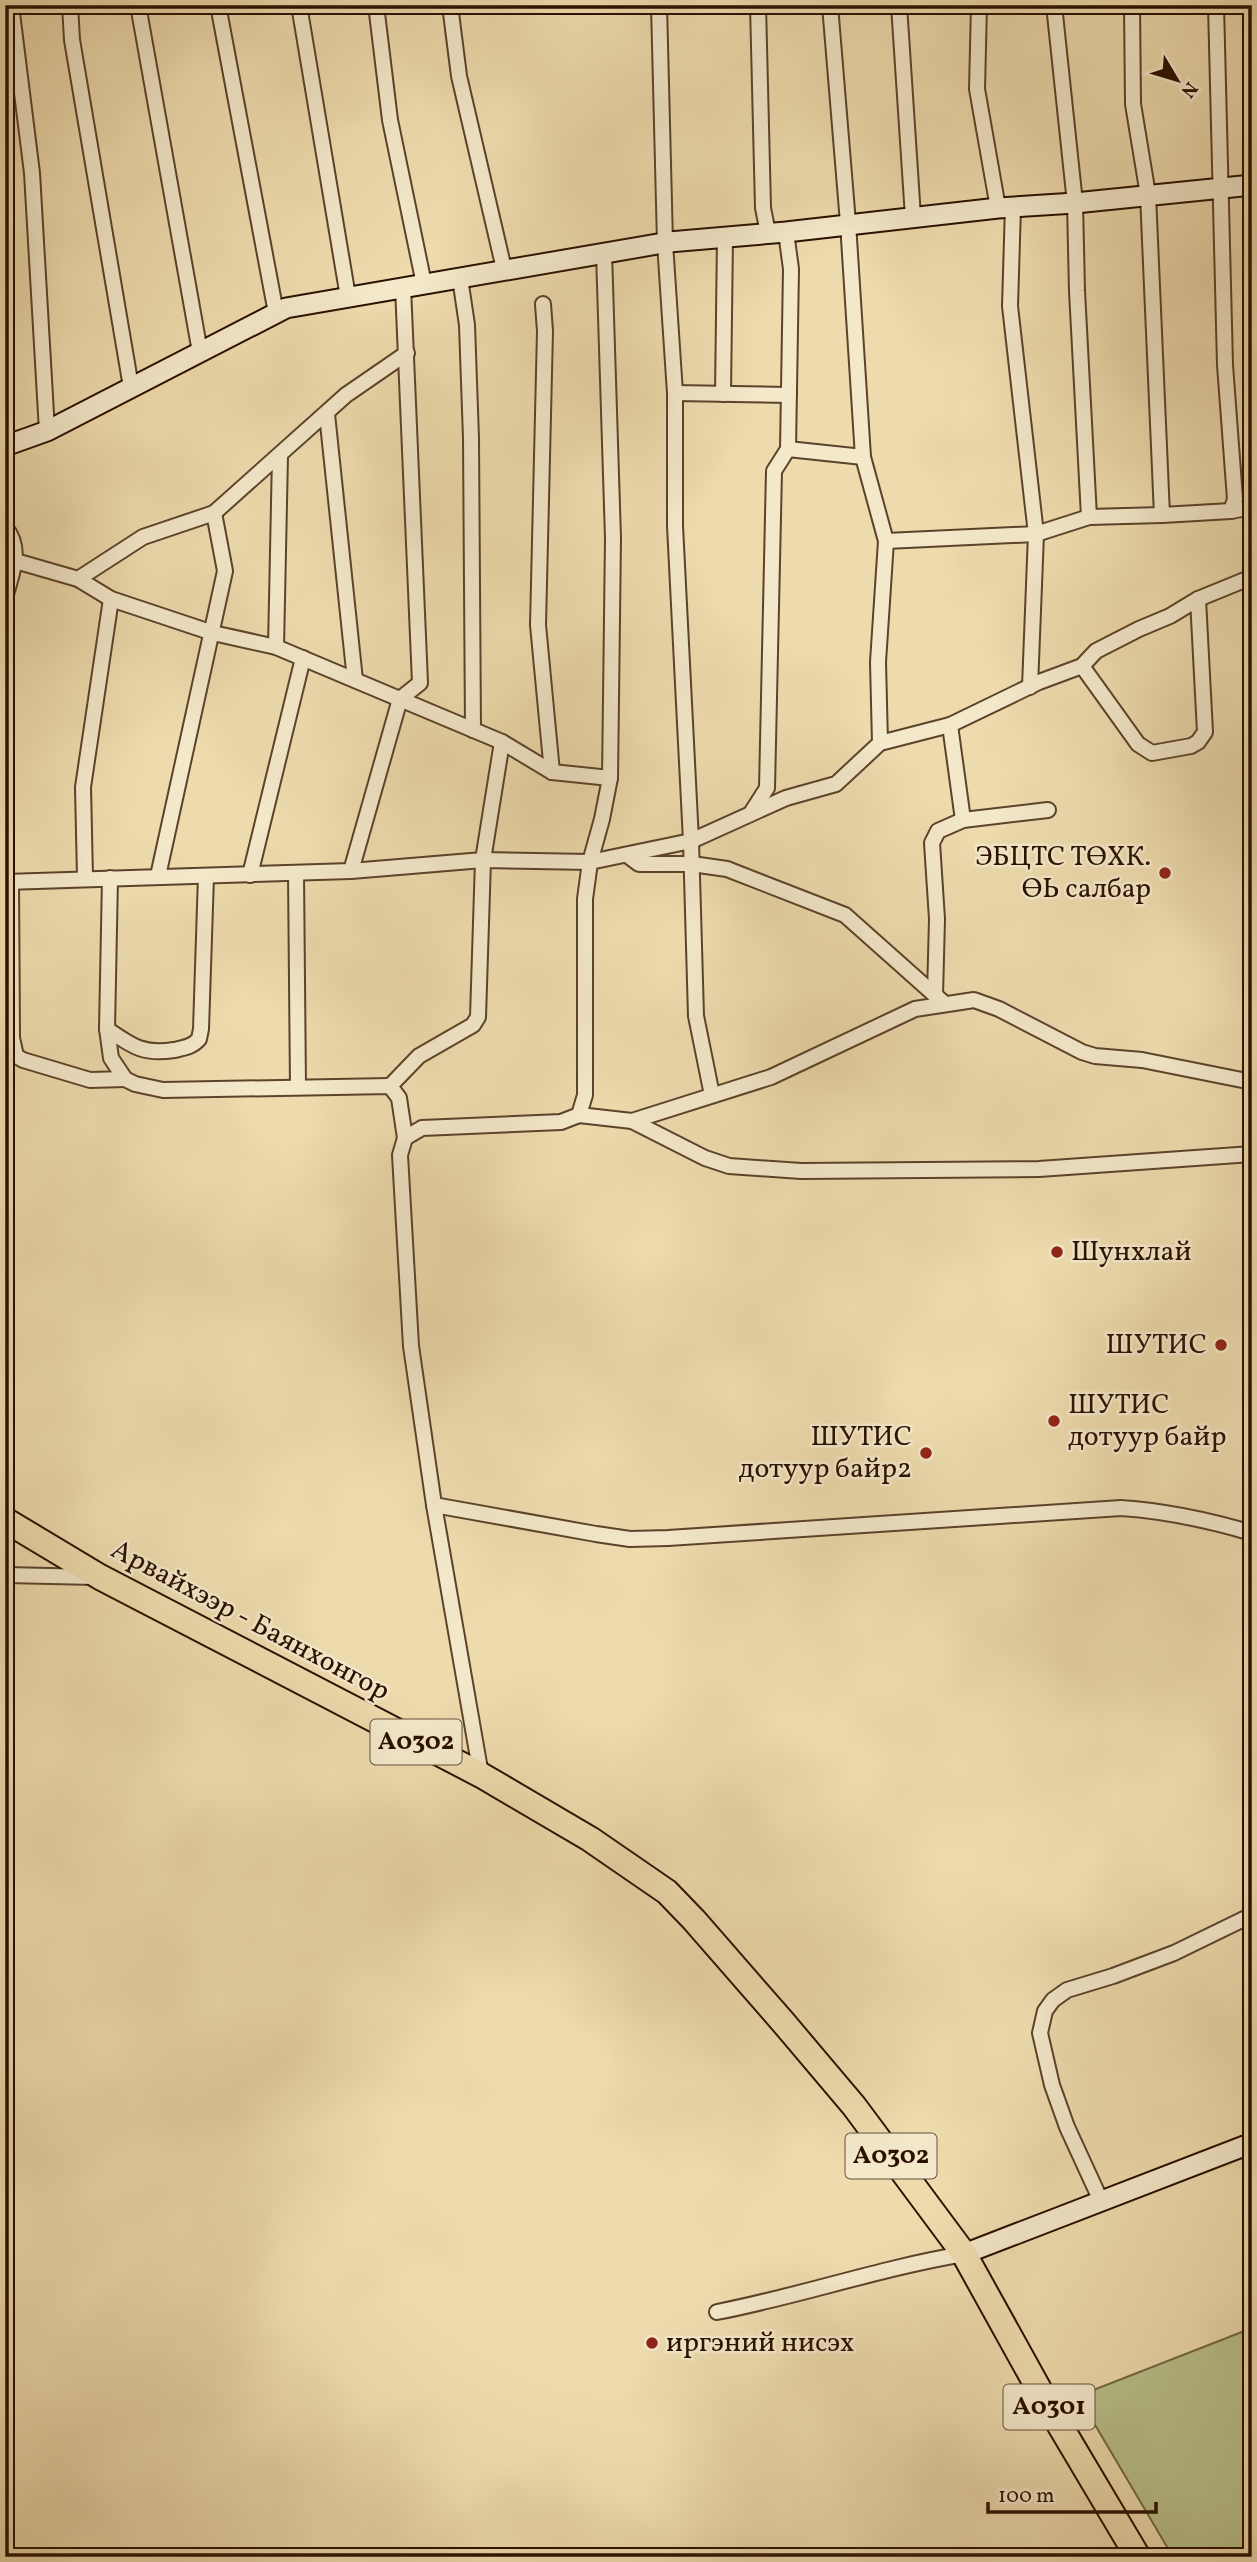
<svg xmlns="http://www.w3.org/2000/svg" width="1257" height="2562" font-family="Vollkorn,serif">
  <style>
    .green { fill: #b8c08a; stroke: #726845; stroke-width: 2 }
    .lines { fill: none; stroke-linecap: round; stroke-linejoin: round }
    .street-casing { stroke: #5c422b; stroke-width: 18 }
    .secondary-casing { stroke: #2b0f00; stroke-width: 23 }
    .highway-casing { stroke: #2b0f00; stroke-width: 28 }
    .street { stroke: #f3e8ca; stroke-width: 14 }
    .secondary { stroke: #f3e8ca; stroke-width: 19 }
    .highway { stroke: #eddbad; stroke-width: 24 }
    .poi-dot { fill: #8f2418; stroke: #f3e8ca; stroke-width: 2.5 }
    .labels { text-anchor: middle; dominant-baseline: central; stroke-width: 5; stroke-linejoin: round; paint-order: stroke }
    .shield { fill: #f3e8ca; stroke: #67503d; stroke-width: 2 }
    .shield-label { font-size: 26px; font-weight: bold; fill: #2b0f00 }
    .poi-label { font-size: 28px; fill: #2b0f00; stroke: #f3e8ca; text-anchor: end }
    .street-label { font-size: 28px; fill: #2b0f00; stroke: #f3e8ca }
  </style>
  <rect width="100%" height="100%" fill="#eddbad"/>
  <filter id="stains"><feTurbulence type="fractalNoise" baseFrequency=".00286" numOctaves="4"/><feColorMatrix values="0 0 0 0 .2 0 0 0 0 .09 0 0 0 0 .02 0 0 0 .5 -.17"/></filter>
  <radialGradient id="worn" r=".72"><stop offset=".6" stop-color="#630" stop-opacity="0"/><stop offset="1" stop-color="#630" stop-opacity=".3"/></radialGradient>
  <polygon class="green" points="1252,2328 1252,2557 1173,2557 1078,2396"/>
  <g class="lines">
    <defs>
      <g id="street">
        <polyline points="11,5 32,173 47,431"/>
        <polyline points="70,5 72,40 131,387"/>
        <polyline points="138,5 200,352"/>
        <polyline points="218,5 276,313"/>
        <polyline points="299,5 348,297"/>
        <polyline points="376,5 390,120 424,284"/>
        <polyline points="450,5 459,76 504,269"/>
        <polyline points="659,5 665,243 675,393 675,526 691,841 696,1016 712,1095"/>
        <polyline points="758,5 763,208 768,233"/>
        <polyline points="830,5 848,223 863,457 886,541 878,662 880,743"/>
        <polyline points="899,5 913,217"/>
        <polyline points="979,5 977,89 998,208"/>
        <polyline points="1054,5 1075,203 1077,291 1089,517"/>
        <polyline points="1132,5 1133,104 1148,195 1162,515 1231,511 1252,507"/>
        <polyline points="1216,5 1225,365 1235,499 1231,511"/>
        <polyline points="1013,207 1010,306 1036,534 1030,687"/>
        <polyline points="460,278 467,325 471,438 473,730"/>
        <polyline points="543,304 545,331 538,625 552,772"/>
        <polyline points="675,393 789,395"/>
        <polyline points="723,394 725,237"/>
        <polyline points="327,414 355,680"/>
        <polyline points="788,449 863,457"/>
        <path d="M5,527C23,549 12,573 5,598"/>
        <polyline points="886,541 1036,534 1089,517 1162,515"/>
        <polyline points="5,558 78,579 111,599 213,633 276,647 502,742 552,772 610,778"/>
        <polyline points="78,579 143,537 214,513 346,395 407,353"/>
        <polyline points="1198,599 1252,577"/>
        <polyline points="276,647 280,456"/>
        <polyline points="950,725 963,820"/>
        <polyline points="751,813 767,788 774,471 788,449 791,269 786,232"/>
        <polyline points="627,855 639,864 692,864 727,869 845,915 945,1004"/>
        <polyline points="351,871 400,699 420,683 403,287"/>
        <polyline points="296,873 298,1087"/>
        <polyline points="250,875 303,658"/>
        <polyline points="158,876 225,571 214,513"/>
        <polyline points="85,878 83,787 111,599"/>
        <polyline points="110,878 107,1029 111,1058 125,1079 135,1084 163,1090 390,1086 399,1098 405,1138"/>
        <polyline points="5,882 351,871 483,860 590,862 691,841 786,798 836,784 880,743 950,725 1039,682 1082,666 1096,651 1139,629 1170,616 1198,599 1205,732 1198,742 1191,746 1152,753 1138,744 1082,666"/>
        <polyline points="11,882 12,1038 16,1056 23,1060 90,1080 125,1079"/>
        <polyline points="935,995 937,919 932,843 938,831 963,820 1048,810"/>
        <path d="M107,1029C132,1046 143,1055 174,1050C183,1048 192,1047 199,1039L201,1029L206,876"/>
        <polyline points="390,1086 419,1056 473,1025 478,1017 483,860 502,742"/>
        <polyline points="579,1115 632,1121 705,1158 729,1166 801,1171 1039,1169 1252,1154"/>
        <polyline points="632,1121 771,1077 915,1009 974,1000 999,1009 1082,1052 1095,1056 1142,1060 1252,1082"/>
        <path d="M434,1505L596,1534L630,1539L668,1538L1121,1508C1167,1511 1208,1520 1252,1533"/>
        <polyline points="5,1575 95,1577"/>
        <polyline points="481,1775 434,1505 411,1346 400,1155 405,1138 422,1128 561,1122 579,1115 585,1095 585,899 590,862 602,819 610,778 613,538 604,253"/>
        <polyline points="1101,2201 1067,2127 1052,2085 1040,2033 1045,2011 1053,2000 1067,1990 1113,1976 1174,1953 1252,1915"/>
        <path d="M717,2312C800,2296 880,2268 964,2254"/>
      </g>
      <g id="secondary">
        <polyline points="5,446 47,431 286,308 669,242 786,232 998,208 1075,203 1252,185"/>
        <polyline points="964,2254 1252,2143"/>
      </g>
      <polyline id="highway" points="5,1520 100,1577 481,1775 590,1839 667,1892 694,1920 783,2022 854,2106 964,2254 1046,2402 1138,2557"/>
    </defs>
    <use href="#street" class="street-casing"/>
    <use href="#secondary" class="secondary-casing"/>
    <use href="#highway" class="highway-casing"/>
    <use href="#street" class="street"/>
    <use href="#secondary" class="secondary"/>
    <use href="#highway" class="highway"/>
  </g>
  <g class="poi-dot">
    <circle cx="1165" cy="873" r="7"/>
    <circle cx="1057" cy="1252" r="7"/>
    <circle cx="1221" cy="1345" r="7"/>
    <circle cx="1054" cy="1421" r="7"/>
    <circle cx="926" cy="1453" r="7"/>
    <circle cx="652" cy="2343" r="7"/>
  </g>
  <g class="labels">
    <g class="shield">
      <rect x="370.5" y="1719.5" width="91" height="45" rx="5"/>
      <rect x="845.5" y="2133.5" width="91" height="45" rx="5"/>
      <rect x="1003.5" y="2384.5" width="91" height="45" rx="5"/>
    </g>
    <g class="shield-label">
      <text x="416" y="1742">A0302</text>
      <text x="891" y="2156">A0302</text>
      <text x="1049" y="2407">A0301</text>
    </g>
    <g class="poi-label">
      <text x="1151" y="857">ЭБЦТС ТӨХК.<tspan x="1151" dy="32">ӨЬ салбар</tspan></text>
      <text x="1071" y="1252" text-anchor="start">Шунхлай</text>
      <text x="1207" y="1345">ШУТИС</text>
      <text x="1068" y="1405" text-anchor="start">ШУТИС<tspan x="1068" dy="32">дотуур байр</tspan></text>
      <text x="912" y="1437">ШУТИС<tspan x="912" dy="32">дотуур байр2</tspan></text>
      <text x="666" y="2343" text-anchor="start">иргэний нисэх</text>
    </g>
    <g class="street-label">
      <text transform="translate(250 1621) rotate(28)">Арвайхээр - Баянхонгор</text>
    </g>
  </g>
  <rect width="1257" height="2562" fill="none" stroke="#eddbad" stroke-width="28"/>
  <rect x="7" y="7" width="1243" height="2548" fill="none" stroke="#2b0f00" stroke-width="3.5"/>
  <rect x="14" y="14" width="1229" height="2534" fill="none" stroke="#2b0f00" stroke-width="2"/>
  <g transform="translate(1177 80) rotate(128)" stroke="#f3e8ca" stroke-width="5" paint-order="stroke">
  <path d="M0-5L12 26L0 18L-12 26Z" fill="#2b0f00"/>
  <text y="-10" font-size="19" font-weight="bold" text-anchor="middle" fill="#2b0f00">N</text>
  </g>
  <path d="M988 2502v10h168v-10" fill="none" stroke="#2b0f00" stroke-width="3.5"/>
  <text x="998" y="2502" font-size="21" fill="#2b0f00" stroke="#f3e8ca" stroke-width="5" paint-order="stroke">100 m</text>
  <rect width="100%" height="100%" filter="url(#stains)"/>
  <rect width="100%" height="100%" fill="url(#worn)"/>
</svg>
